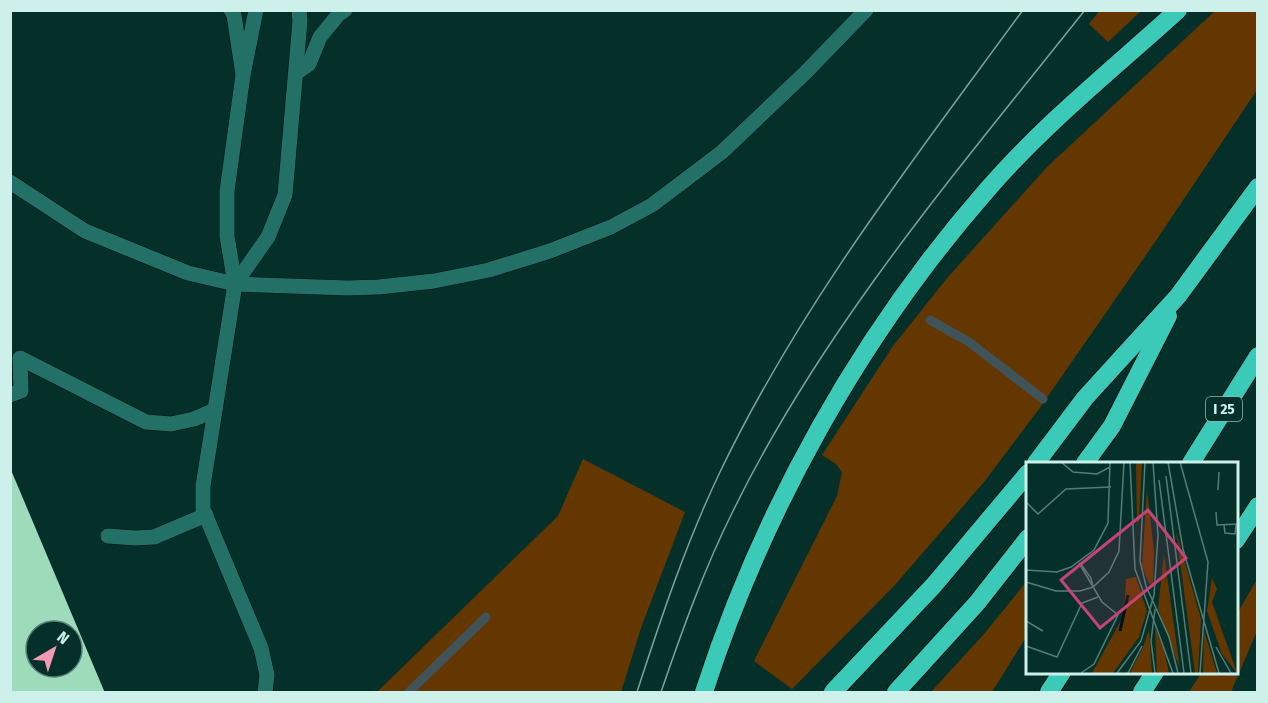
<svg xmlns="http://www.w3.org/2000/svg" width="1268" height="703" font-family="'Fira Sans Condensed',sans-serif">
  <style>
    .green { fill: #653700 }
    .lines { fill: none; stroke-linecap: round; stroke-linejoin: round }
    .stream { stroke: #405358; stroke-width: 9 }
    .building { fill: #9ddbbb; fill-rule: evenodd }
    .lane-casing { stroke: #011512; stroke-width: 16 }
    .street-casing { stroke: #011512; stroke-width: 16 }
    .secondary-casing { stroke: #011512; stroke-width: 16 }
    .highway-casing { stroke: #011512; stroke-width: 20 }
    .lane { stroke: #237166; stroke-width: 15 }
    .street { stroke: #237166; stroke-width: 15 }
    .secondary { stroke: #237166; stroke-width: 15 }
    .highway { stroke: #3bcab7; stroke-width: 18 }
    .tram { stroke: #7aa19a; stroke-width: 1.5 }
    .labels { text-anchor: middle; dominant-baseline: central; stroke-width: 6; stroke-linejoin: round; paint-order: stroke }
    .shield { fill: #05302a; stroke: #91b7b0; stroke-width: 1.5 }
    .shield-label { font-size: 15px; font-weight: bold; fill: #cdf1ea }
    .inset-river { fill: none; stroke: #030f1a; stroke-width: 3 }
    .inset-road { fill: none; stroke: #557d77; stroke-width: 1.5 }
    .view { fill: #c44378; fill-opacity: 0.15; stroke: #c44378; stroke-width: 3 }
    .inset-edge { fill: none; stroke: #cdf1ea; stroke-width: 3 }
  </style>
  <rect width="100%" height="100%" fill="#05302a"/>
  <g class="green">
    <polygon points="1100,10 1140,10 1141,11 1108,42 1089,24"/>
    <polygon points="1215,11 1257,11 1257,90 1155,242 1039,409 984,482 894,586 792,689 754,661 837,496 842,472 836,464 822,455 893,346 948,277 1048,166"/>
    <polygon points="583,459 685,512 641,628 621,692 377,692 558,516"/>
    <polygon points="1257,579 1257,631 1231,692 1189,692 1202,672 1236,672 1237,614"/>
    <polygon points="1028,580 1028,634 992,692 931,692 984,634"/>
  </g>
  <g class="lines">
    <g class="stream">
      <polyline points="930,320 969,342 1043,399"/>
      <polyline points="409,692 486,617"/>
    </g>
  </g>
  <path class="building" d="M10,470H11L105,693H10ZM36,631H72V667H36Z"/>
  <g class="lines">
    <defs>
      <g id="lane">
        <polyline points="256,10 243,75 227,191 227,236 235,284 203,486 203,509 261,648 267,675 265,692"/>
        <polyline points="235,284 268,237 285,195 300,21 299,10"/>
        <polyline points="10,395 21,391 20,358 146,422 171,424 194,419 215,410"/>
        <polyline points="108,536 135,538 154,537 206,515"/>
      </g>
      <g id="street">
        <polyline points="231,10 234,15 243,75"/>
        <polyline points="296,73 309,64 320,37 338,15 345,10"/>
      </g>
      <polyline id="secondary" points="10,182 85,231 188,273 235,284 347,288 379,287 434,281 489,270 550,251 611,227 652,205 722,152 805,73 866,10"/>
      <g id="highway">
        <polyline points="1036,463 1085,398 1178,296 1258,187"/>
        <polyline points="1085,463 1112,426 1168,316"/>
        <polyline points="1191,463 1258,356"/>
        <polyline points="1236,540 1258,506"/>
        <path d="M704,692C763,510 860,335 987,190C1044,124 1113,69 1178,10"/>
        <polyline points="833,692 934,585 1028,473"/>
        <polyline points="896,692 977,603 1028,538"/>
        <polyline points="1049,692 1062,672"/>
        <polyline points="1142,692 1155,672"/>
      </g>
    </defs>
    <use href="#lane" class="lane-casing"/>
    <use href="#street" class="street-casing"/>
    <use href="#secondary" class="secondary-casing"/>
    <use href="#highway" class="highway-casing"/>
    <use href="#lane" class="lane"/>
    <use href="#street" class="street"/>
    <use href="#secondary" class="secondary"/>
    <use href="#highway" class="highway"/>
    <g class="tram">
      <path d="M637,692C661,618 686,543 720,472C800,305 914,159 1023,10"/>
      <path d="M661,692C682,631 704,569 733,511C823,327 958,170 1085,10"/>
    </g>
  </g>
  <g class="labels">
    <rect class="shield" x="1206" y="397" width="36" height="24" rx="4.5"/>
    <g class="shield-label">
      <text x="1224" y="409">I 25</text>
    </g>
  </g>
  <g transform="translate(1026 462)">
    <rect width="212" height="212" fill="#05302a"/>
    <path d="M110,0H116L113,60H111ZM121,27L128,89L127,121L123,122L116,104ZM150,69L175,157L172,211H169ZM138,92L154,207L132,147ZM110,115L121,149L113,175L87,211H66L98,153L100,117ZM186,116L191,127L186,140L211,211L196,192L181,149ZM129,166L138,188L143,211H131ZM123,168L126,211H104L117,185ZM178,169L191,211H177Z" fill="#653700"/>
    <path class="inset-river" d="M94,169L102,133"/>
    <path class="inset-road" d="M35,0L47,10L71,12L84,5M104,0L109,107L147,211M119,0L114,99L120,124L143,175L152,211M142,0L157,87L193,211M154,0L182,100L174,211M140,14L165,211M133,18L158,211M192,28L193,10M0,40L12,52L40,27L85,25M190,50L191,63L212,62M198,63L199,71L209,72L210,62M53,101L76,140L92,153L68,202L55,211M54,101L65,116L67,125M0,108L31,110L45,105L68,88L82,61L84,0M0,120L30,129H54L67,125L83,110L93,89L98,0M0,159L17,169M0,184L31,195L56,141L72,135M190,185L205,211M91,211L115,179L128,133L132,73L127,0M102,211L116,184M129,211L125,179L129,147"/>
    <path class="view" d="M122,48L160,96L74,166L35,118Z"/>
    <rect width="212" height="212" class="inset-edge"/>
  </g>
  <rect width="1268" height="703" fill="none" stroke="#cdf1ea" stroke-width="24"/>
  <g transform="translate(54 649) rotate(39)"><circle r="28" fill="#05302a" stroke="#557d77" stroke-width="1.5"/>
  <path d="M0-4.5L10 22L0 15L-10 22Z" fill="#f19ab2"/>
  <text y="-9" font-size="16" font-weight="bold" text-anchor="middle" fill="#cdf1ea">N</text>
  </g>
</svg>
